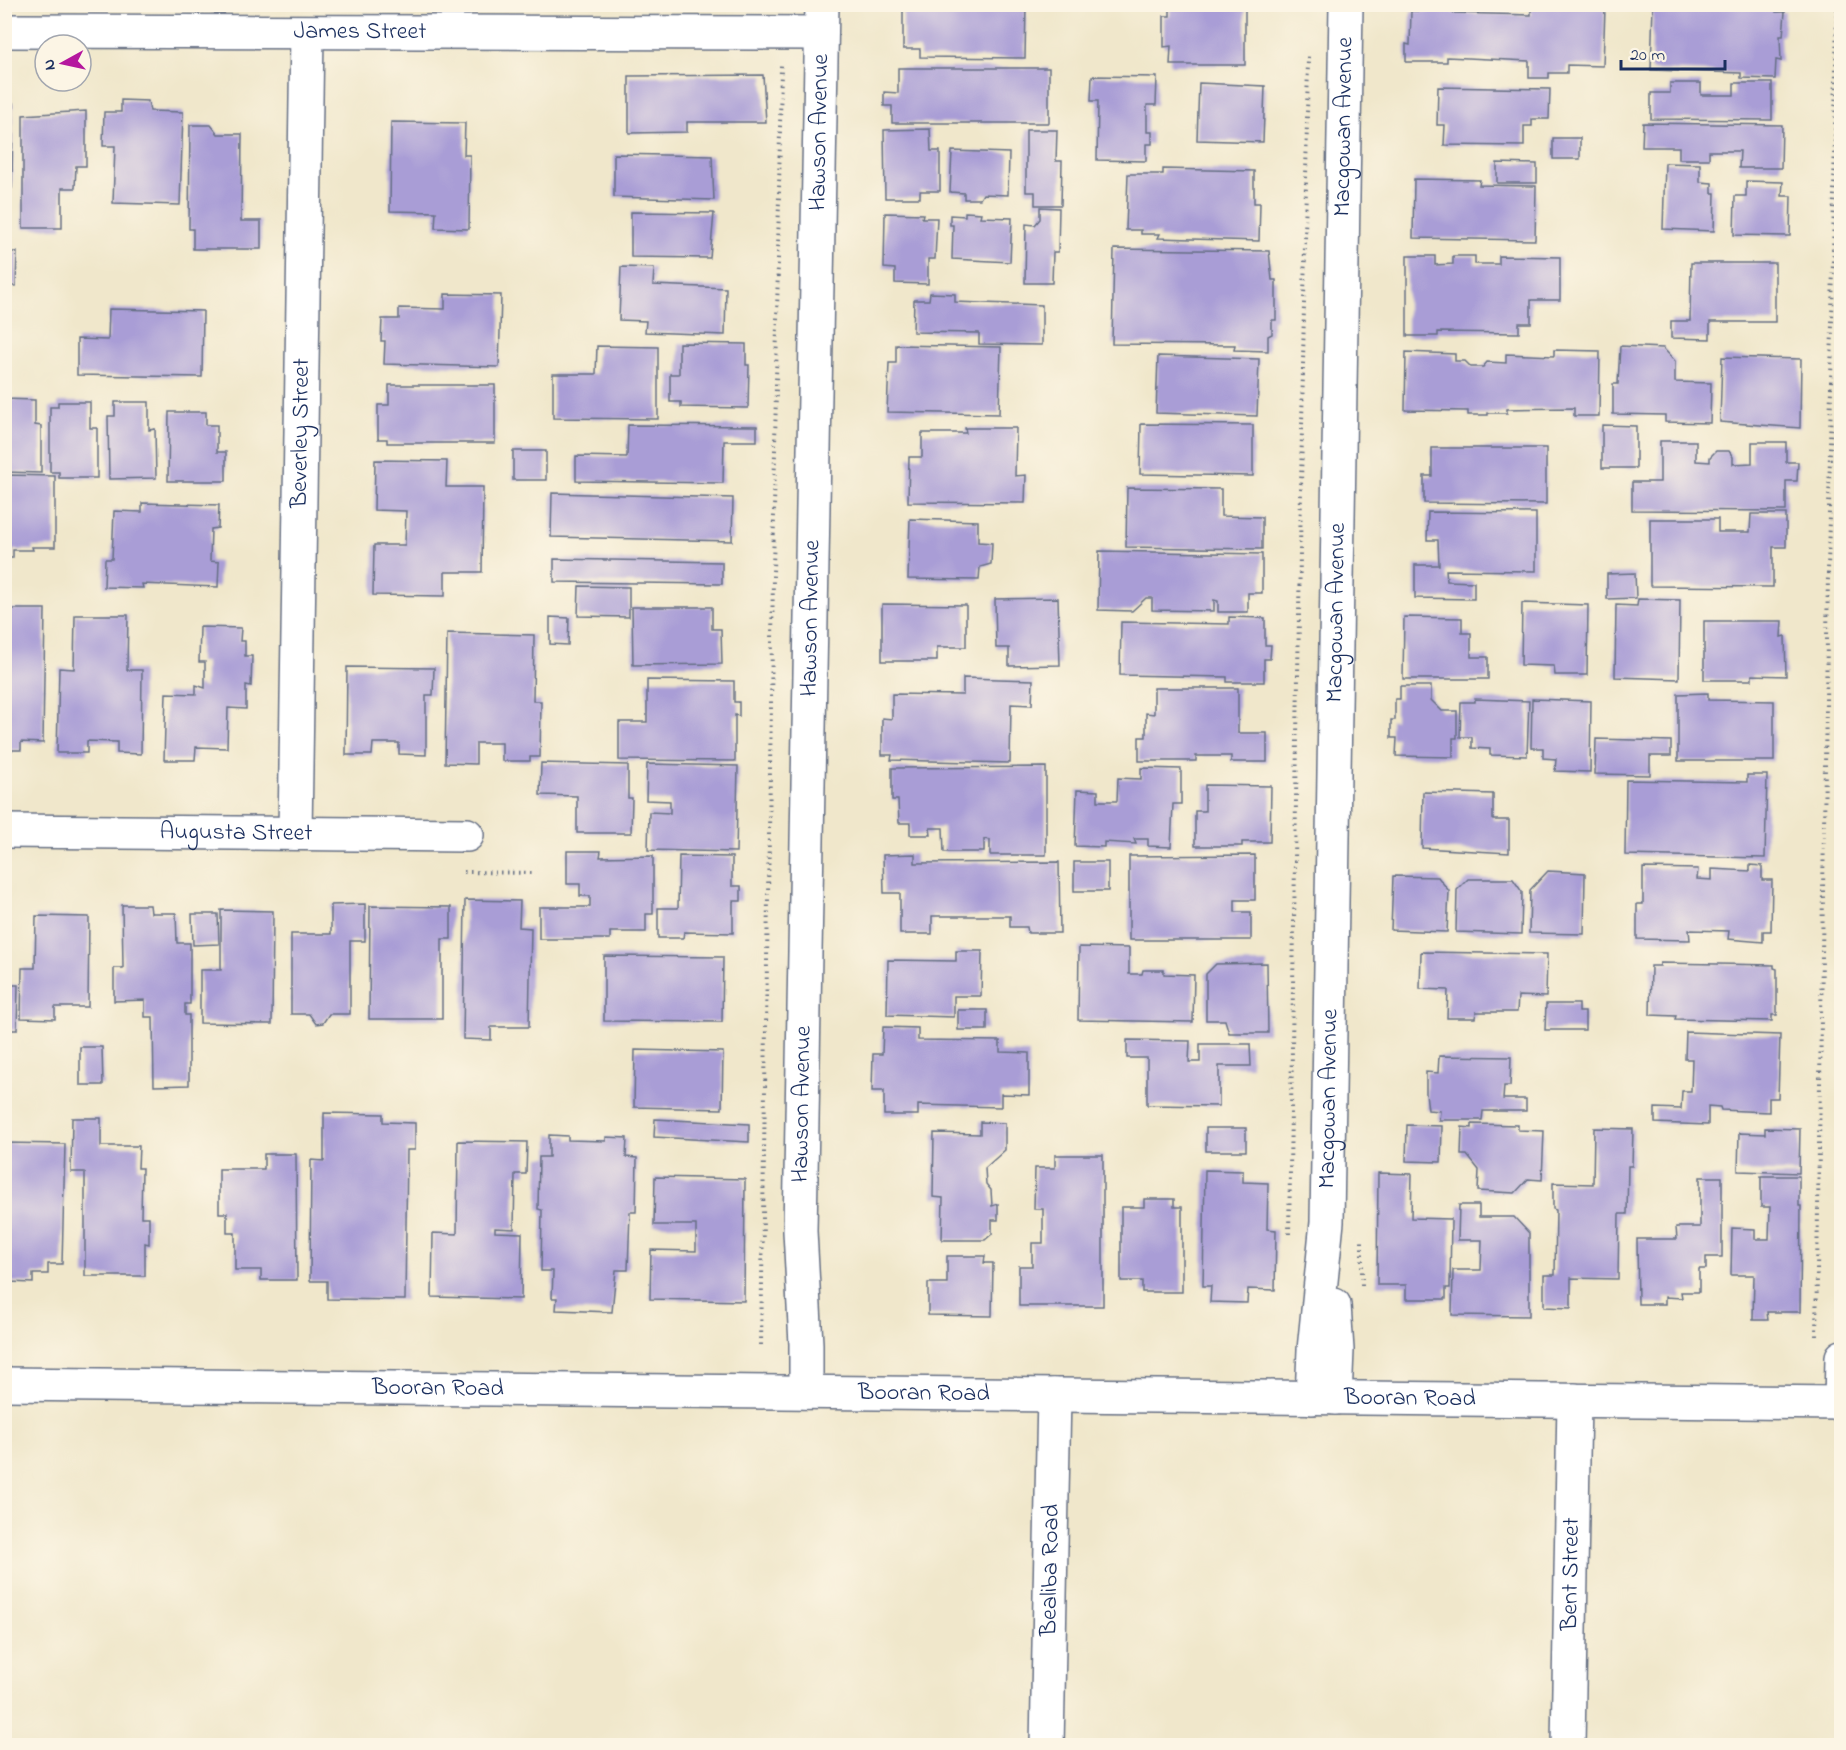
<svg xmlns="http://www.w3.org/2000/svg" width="1846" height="1750" font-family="'Indie Flower',sans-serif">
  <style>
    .building { fill: #a99dd6 }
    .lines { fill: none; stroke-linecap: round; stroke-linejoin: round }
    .minor-casing { stroke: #666f84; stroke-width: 36 }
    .path { stroke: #666f84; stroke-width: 4; stroke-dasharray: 1.5 4.5; stroke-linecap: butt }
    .minor { stroke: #fff; stroke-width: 33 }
    .labels { text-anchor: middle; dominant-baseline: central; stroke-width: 6; stroke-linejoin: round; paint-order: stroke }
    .street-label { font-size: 24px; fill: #1b2f5e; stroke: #fcf5e5 }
  </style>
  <rect width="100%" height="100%" fill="#fcf5e5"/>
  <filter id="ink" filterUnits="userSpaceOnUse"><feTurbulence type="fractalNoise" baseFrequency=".0167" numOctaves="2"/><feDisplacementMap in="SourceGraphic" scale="12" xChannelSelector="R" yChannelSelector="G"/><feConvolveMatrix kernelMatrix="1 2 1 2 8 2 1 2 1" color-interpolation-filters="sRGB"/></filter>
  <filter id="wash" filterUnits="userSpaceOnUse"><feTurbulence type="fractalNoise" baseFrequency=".008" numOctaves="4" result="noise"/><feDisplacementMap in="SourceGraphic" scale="24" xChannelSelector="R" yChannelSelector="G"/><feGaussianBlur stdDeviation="1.35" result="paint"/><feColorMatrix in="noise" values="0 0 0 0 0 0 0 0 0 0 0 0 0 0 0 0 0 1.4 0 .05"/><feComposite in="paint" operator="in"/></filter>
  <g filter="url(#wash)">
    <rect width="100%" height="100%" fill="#f0e7cb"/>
    <g id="blocks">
      <g class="building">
        <polygon points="903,4 1026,4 1025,58 920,57 920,49 903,49"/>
        <polygon points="1170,4 1245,4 1245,65 1170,65 1171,46 1164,47 1164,16 1170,16"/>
        <polygon points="1531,4 1608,4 1608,8 1605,8 1603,66 1567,65 1567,73 1549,73 1549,78 1529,78 1529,61 1447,57 1447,62 1406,62 1406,44 1410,45 1411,11 1432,11 1432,7 1453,8 1453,13 1531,15"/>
        <polygon points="1653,4 1777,4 1776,12 1785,12 1783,36 1780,36 1781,61 1776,60 1775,79 1741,78 1741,73 1651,70"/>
        <polygon points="898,68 1049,68 1049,123 892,123 892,106 884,106 884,92 898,93"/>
        <polygon points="763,75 766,122 687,122 687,132 629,133 629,76"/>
        <polygon points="1092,76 1157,77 1156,105 1147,105 1147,132 1152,132 1152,144 1146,144 1146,161 1097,160 1098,101 1091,101"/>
        <polygon points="1199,83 1265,86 1263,142 1197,140"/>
        <polygon points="1670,83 1701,83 1701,95 1734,95 1734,83 1772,83 1772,120 1651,119 1651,93 1670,93"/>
        <polygon points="1438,87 1550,89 1549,119 1532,119 1532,126 1524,126 1524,146 1444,145 1445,125 1437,125"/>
        <polygon points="121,100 148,101 150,111 183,112 180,205 113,203 115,146 103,146 104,112 121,112"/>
        <polygon points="4,103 13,103 12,188 4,187"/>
        <polygon points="86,111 86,166 76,166 75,188 62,188 62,228 23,228 23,115"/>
        <polygon points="391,122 465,123 464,155 470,155 469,229 435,228 436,212 390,211"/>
        <polygon points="1643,123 1782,125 1781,168 1739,168 1740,151 1709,151 1709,159 1679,159 1679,147 1642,147"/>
        <polygon points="190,125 211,125 218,134 242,134 241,221 261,221 261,249 193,249 193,229 189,229"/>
        <polygon points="930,129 931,151 940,151 940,191 920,191 920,198 885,198 884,130"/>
        <polygon points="1026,130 1057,130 1056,161 1062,161 1061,205 1035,205 1035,192 1026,192"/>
        <rect x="1553" y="138" width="27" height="21"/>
        <polygon points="952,151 1009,153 1008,195 983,194 980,199 964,199 964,193 950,192"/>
        <polygon points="614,154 712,156 714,200 614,197"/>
        <polygon points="1497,163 1537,164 1537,183 1497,183"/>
        <polygon points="1665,163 1700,164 1700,182 1712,183 1712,193 1715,193 1714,231 1663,229"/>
        <polygon points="1163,169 1254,171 1254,203 1260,203 1259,241 1158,238 1160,234 1141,234 1141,230 1126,230 1128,174 1163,174"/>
        <polygon points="1414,179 1480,180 1479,185 1536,186 1535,240 1413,238"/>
        <polygon points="1746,181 1783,182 1782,196 1791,196 1790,236 1734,235 1735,196 1746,196"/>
        <polygon points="1040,207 1059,208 1058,252 1053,252 1052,283 1025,283 1026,224 1035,225 1040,219"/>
        <polygon points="631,212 714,213 710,258 631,257"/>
        <polygon points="965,212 981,213 980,217 1012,218 1010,262 952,259 953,225 950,225 950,215 965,216"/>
        <polygon points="885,213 923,214 922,218 937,218 935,259 928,259 928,284 895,283 895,269 884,268"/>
        <polygon points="1114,249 1269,251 1272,280 1276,280 1276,320 1272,320 1272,334 1268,336 1268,351 1234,350 1235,345 1112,344"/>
        <polygon points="4,252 17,252 16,286 4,286"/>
        <polygon points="1407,256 1435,256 1435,265 1453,264 1453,256 1475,256 1475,264 1499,264 1499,256 1560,257 1560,300 1531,300 1531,323 1519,323 1519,333 1438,332 1438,336 1407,336"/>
        <polygon points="1691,263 1775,263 1775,322 1710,322 1710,339 1671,338 1671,321 1690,321"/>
        <polygon points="621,267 654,268 653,285 726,288 725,335 645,332 646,321 619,320"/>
        <polygon points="930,293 955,294 955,302 1042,305 1042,345 979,344 979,333 913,332 914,300 929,300"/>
        <polygon points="445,294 501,295 499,367 384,364 385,341 381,341 382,319 399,319 399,308 445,309"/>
        <polygon points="109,309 203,311 202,377 77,375 77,339 108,340"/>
        <polygon points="679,343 746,344 746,365 749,365 748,408 681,407 681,402 670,402 670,374 679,374"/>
        <polygon points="896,345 1001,347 999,414 887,412 889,363 896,363"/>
        <polygon points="597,346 658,347 658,419 553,418 553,374 596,374"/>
        <polygon points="1620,346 1663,348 1675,361 1675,382 1711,383 1710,423 1665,422 1665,415 1613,414 1613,384 1618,384"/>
        <polygon points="1554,350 1600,351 1599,416 1574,416 1574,408 1507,409 1507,413 1488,413 1488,415 1468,415 1468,411 1405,410 1406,352 1455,354 1455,361 1465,361 1471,367 1483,367 1487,362 1506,363 1506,354 1554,356"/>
        <polygon points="1158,356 1259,359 1257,416 1156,413"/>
        <polygon points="1722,357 1801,359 1800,428 1720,422"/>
        <polygon points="389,385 495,385 495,443 387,443 387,439 378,439 378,405 389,405"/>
        <polygon points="4,399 35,400 35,425 41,426 41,473 4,472"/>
        <polygon points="58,402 90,402 90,428 97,428 97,478 59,478 59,472 50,472 50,407 58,407"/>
        <polygon points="115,402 149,402 149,430 155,429 156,478 109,479 108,416 115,416"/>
        <polygon points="169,412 206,412 206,425 217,425 217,452 226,452 226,481 168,481"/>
        <polygon points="1141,424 1253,425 1253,476 1140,474"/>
        <polygon points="628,425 757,426 757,441 724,441 723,483 576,481 576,456 627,457"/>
        <polygon points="1602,425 1636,426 1636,468 1602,468"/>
        <polygon points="965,428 1016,428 1015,476 1026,475 1025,503 908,502 909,457 922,457 922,433 966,433"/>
        <polygon points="1660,441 1696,441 1696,461 1710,462 1710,457 1716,451 1729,451 1733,457 1733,464 1752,463 1752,442 1786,442 1786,462 1798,462 1797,481 1786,481 1786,511 1632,510 1632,482 1660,482"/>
        <polygon points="1432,448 1546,448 1546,504 1424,503 1424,476 1432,476"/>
        <rect x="513" y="451" width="33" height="29"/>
        <polygon points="375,460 447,461 446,487 483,487 482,572 445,572 445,596 373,595 374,545 405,545 406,511 374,510"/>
        <polygon points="4,475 55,476 55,547 32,547 33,550 13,550 13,558 4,558"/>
        <polygon points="1127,488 1221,489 1221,516 1262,517 1262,549 1126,547"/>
        <polygon points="552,493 733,498 732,541 551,537"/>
        <polygon points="142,503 219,505 218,528 211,529 210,561 219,562 218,587 142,584 143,588 104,587 105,559 112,559 114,511 142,512"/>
        <polygon points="1428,512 1536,513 1536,571 1446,570 1447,581 1474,582 1474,599 1415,598 1415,565 1439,565 1438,540 1427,540"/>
        <polygon points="1751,514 1786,514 1786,547 1773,547 1773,587 1650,586 1650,519 1718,519 1718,532 1750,532"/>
        <polygon points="910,519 978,521 978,542 992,543 991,564 980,567 979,580 908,579"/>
        <polygon points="1099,551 1262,554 1262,593 1248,593 1248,612 1218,612 1218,601 1214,600 1214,611 1152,610 1152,598 1146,598 1132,611 1098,610"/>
        <polygon points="554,559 722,562 722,584 554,582"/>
        <polygon points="1635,573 1636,598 1607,599 1607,574"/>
        <polygon points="579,586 629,587 629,617 578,616"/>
        <polygon points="5,597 9,598 9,609 45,609 43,743 21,742 21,750 5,750"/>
        <polygon points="1058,598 1060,665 1009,666 1009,648 996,648 995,599"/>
        <polygon points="1638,599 1680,600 1679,679 1615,677 1616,605 1637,606"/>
        <polygon points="1522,603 1588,605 1587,675 1555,675 1554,666 1521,665"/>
        <polygon points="882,604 966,605 966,647 937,647 937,661 882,661"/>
        <polygon points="632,607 712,607 712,629 721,629 722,664 633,665"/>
        <polygon points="75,615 128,615 127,670 142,670 141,754 117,753 117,742 87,741 87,753 57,753 59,668 74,669"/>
        <polygon points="550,617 569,618 568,645 550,644"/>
        <polygon points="1229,617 1265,618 1265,645 1271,645 1270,659 1264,659 1264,682 1227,682 1227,677 1120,675 1121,622 1229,624"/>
        <polygon points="1404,617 1462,618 1462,633 1471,633 1471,657 1488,657 1488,679 1403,679"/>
        <polygon points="1704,621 1782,621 1781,637 1785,636 1786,676 1752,675 1752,680 1704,680"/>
        <polygon points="200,627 241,628 240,641 245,641 245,656 252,656 251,686 246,685 246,709 228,708 227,748 196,747 195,760 164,760 166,693 196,694 196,685 205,688 205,662 199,662"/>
        <polygon points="447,633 534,635 533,701 541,701 540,757 530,757 530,761 502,761 502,743 476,743 476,764 445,763"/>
        <polygon points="347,667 434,668 433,695 426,695 426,755 399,754 399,743 373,743 372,755 346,755"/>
        <polygon points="963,678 1033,680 1032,705 1011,704 1010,763 891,760 892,755 882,755 882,718 892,719 892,694 963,695"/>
        <polygon points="647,680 734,681 734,702 739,702 739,716 735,715 735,761 619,760 619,722 647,722"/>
        <polygon points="1400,686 1431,686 1431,700 1442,711 1457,711 1457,738 1453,738 1453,757 1396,756 1397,738 1391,738 1391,720 1395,720 1395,699 1400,699"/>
        <polygon points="1154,688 1238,688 1238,733 1267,733 1267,762 1231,762 1231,756 1196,756 1196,761 1139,761 1139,737 1146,737 1146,713 1154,714"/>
        <polygon points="1708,693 1708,700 1774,701 1774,761 1678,761 1678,694"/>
        <polygon points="1475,699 1529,701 1527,756 1490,755 1490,749 1472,748 1472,737 1460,737 1461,702 1475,702"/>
        <polygon points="1532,699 1591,701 1590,772 1555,771 1556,759 1543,758 1543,748 1531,748"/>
        <polygon points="1596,739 1671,741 1671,756 1650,756 1650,775 1595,774"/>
        <polygon points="541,763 628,765 628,798 632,798 631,833 577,833 577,796 540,795"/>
        <polygon points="647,764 738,766 736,852 648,850 649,812 670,813 670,801 646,800"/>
        <polygon points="1046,767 1046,855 990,855 990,840 984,839 984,852 944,852 943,828 930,828 931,835 910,835 910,823 899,823 898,800 892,800 892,768"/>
        <polygon points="1141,768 1181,769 1181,804 1173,804 1171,847 1148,846 1148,839 1134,839 1136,844 1104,842 1104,847 1075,846 1077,790 1098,791 1098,801 1117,801 1118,778 1141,779"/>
        <polygon points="1747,775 1767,775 1765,858 1625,855 1626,780 1747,782"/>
        <polygon points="1205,785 1271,786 1270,842 1242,842 1242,846 1195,846 1195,811 1205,811"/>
        <polygon points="1423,792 1493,794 1493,820 1509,820 1509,853 1422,848"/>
        <polygon points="567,851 601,851 600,857 653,856 653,914 646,914 646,932 610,932 610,939 539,939 539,907 590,907 590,896 580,896 580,884 567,884"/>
        <polygon points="915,854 915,863 1059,862 1060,933 1028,933 1027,927 1010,927 1010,916 932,916 932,934 900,934 900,893 884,893 883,855"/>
        <polygon points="1255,855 1255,900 1235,900 1235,912 1251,912 1251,940 1129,940 1129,856"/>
        <polygon points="679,856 732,857 732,886 741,886 741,901 733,901 733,933 684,932 683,938 658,938 658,908 678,908"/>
        <rect x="1074" y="862" width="34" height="29"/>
        <polygon points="1750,865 1762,866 1762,880 1772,880 1771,931 1763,931 1763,942 1728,939 1729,931 1689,930 1690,940 1637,939 1637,904 1643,904 1643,868 1698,869 1697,879 1712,880 1712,869 1750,871"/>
        <polygon points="1548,871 1585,873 1584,934 1529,933 1530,890"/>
        <polygon points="1393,876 1438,877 1449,891 1447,932 1391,930"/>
        <polygon points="1468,879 1513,879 1522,892 1521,934 1456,932 1457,890"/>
        <polygon points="465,900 520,901 519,927 531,928 529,1027 491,1027 491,1040 463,1039"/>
        <polygon points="365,904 365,941 350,941 350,1014 329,1014 323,1023 316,1024 309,1014 291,1014 291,934 331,934 331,905"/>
        <polygon points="122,905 150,905 151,913 176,913 177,943 190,943 190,1004 185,1004 185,1015 189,1015 189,1085 154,1086 153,1017 145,1017 145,1000 114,1001 114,968 123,968"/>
        <polygon points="370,906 451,907 451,939 442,939 442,1019 369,1019"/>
        <polygon points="221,910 273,911 272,1024 200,1023 200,970 221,970"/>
        <polygon points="192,914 218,914 219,944 193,945"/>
        <polygon points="36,916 89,917 88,1007 55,1007 55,1019 21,1018 22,968 35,968"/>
        <polygon points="1079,947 1129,948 1129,974 1142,974 1143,970 1164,970 1164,974 1194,975 1193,1022 1078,1020"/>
        <polygon points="956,951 982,951 981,996 954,996 954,1017 887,1015 888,960 956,961"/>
        <polygon points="1421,952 1547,954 1546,997 1518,996 1517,1012 1476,1012 1475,1018 1447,1018 1448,990 1420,989"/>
        <polygon points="604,956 723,957 722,1022 604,1021"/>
        <polygon points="1267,963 1268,1033 1229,1033 1225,1020 1206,1020 1206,974 1216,964"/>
        <polygon points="1660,963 1774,965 1774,968 1777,969 1777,1015 1772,1015 1772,1021 1675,1019 1676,1016 1650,1015 1651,966 1660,966"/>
        <polygon points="4,985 18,985 17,1030 4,1030"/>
        <polygon points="1546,1004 1579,1004 1579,1012 1585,1012 1585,1030 1545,1030"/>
        <rect x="958" y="1010" width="29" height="20"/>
        <polygon points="883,1027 918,1028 918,1040 1000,1041 1000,1052 1029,1053 1029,1095 1001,1094 1001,1107 918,1105 918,1115 884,1115 884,1091 872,1091 873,1054 882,1054"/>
        <polygon points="1686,1032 1780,1035 1778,1098 1769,1098 1769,1112 1721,1110 1720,1107 1708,1106 1708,1125 1655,1123 1655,1108 1681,1109 1682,1091 1691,1091 1692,1059 1685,1059"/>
        <polygon points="1127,1040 1190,1041 1189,1062 1200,1062 1200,1044 1250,1044 1251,1066 1219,1066 1219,1106 1147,1105 1147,1058 1127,1058"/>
        <polygon points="80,1047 102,1047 103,1085 80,1085"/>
        <polygon points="635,1050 723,1052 722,1109 634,1107"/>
        <polygon points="1439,1056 1511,1057 1510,1086 1504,1086 1503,1099 1526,1099 1526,1111 1483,1111 1482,1120 1439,1120 1440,1111 1428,1110 1426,1093 1426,1072 1438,1073"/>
        <polygon points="324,1113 383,1114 383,1122 415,1123 415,1150 407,1150 405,1300 327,1299 327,1281 310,1281 311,1160 324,1161"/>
        <polygon points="72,1118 101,1118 101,1146 139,1146 138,1168 142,1168 141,1217 149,1217 149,1244 145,1243 145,1276 85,1276 85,1172 71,1172"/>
        <polygon points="655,1119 749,1124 749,1142 654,1137"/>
        <polygon points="980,1122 1005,1123 1005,1150 985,1168 986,1184 991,1190 992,1206 998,1204 998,1220 992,1220 992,1234 985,1240 942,1240 943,1198 933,1197 934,1133 980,1134"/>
        <polygon points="1472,1124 1518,1125 1518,1130 1544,1131 1542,1180 1528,1179 1515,1193 1478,1191 1479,1170 1467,1155 1461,1155 1462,1127 1472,1128"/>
        <polygon points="1407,1125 1442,1126 1441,1162 1406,1161"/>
        <rect x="1206" y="1128" width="40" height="23"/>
        <polygon points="1594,1128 1633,1129 1632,1166 1628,1166 1627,1214 1619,1214 1618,1279 1571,1278 1571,1308 1544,1307 1544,1275 1555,1275 1556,1210 1553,1209 1553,1183 1593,1184"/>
        <polygon points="1765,1128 1800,1129 1799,1173 1738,1171 1739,1133 1765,1134"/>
        <polygon points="549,1135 568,1136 568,1140 606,1141 606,1137 627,1138 626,1157 637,1158 636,1212 630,1212 628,1270 616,1270 612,1312 556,1310 557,1298 552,1298 553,1271 541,1271 542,1210 538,1209 539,1157 549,1157"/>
        <polygon points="458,1141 527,1142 526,1174 515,1174 514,1229 495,1228 495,1232 522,1233 521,1299 432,1297 433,1233 457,1234"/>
        <polygon points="4,1143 65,1144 62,1264 48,1264 48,1274 33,1274 33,1283 10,1282 11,1273 4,1273"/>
        <polygon points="264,1154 296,1154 297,1280 261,1280 261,1270 235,1270 235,1233 227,1233 227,1213 219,1213 219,1169 264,1169"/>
        <polygon points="1055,1155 1103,1155 1103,1306 1019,1306 1019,1266 1032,1266 1032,1243 1043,1243 1043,1209 1034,1209 1035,1168 1055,1168"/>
        <polygon points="1205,1170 1243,1171 1243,1182 1268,1183 1267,1229 1276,1230 1275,1290 1248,1289 1247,1303 1210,1302 1211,1286 1203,1286"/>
        <polygon points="1378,1173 1412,1174 1411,1218 1451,1219 1450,1288 1446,1288 1446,1299 1406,1299 1406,1285 1377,1285"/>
        <polygon points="1761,1176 1799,1176 1799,1206 1801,1206 1800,1312 1767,1312 1768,1320 1753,1320 1754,1275 1731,1275 1732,1228 1755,1229 1755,1239 1769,1239 1770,1207 1761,1207"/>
        <polygon points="655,1177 745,1179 744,1301 650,1299 651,1250 696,1251 696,1225 654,1225"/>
        <polygon points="1700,1177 1722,1177 1722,1257 1706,1257 1706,1269 1699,1269 1699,1292 1681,1292 1682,1298 1665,1297 1665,1304 1638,1304 1637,1239 1677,1239 1676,1227 1700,1227"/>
        <polygon points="1144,1199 1174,1199 1174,1207 1182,1207 1182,1292 1142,1292 1142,1281 1121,1281 1121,1207 1144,1207"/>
        <polygon points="1459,1205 1479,1205 1479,1217 1514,1217 1529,1233 1529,1316 1452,1315 1453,1270 1481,1270 1482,1240 1458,1240"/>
        <polygon points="947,1256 985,1256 984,1263 993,1263 992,1316 928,1315 928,1283 947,1283"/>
      </g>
    </g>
  </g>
  <g filter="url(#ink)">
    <use href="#blocks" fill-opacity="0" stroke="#666f84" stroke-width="1.5"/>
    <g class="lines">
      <defs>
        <g id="minor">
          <path id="s1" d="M4,31L821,33"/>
          <path id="s2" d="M4,831L467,835"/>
          <path id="s3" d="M295,833L307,33"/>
          <polyline points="1334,1305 1337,1350 1335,1398"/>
          <path id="s4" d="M4,1384L1842,1403"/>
          <path id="s5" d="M806,1392V1344L800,1231L822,4"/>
          <path id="s6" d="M1312,1398L1314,1350L1327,1222L1346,4"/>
          <polyline points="1841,1403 1842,1357"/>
          <path id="s7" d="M1047,1746L1054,1395"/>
          <path id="s8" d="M1568,1746L1574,1400"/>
        </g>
      </defs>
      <use href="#minor" class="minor-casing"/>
      <g class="path">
        <polyline points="464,872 536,873"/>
        <polyline points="1289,1234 1308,56"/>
        <polyline points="1362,1285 1362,1241"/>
        <polyline points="1816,1336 1837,4"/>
        <polyline points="761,1345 781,65"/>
      </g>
      <use href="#minor" class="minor"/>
    </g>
  </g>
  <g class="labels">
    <g class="street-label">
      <text stroke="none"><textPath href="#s1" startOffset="356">James Street</textPath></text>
      <text stroke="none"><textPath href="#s6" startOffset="1272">Macgowan Avenue</textPath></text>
      <text stroke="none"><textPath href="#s5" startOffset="1260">Hawson Avenue</textPath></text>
      <text stroke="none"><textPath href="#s3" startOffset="400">Beverley Street</textPath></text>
      <text stroke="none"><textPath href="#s6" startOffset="786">Macgowan Avenue</textPath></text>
      <text stroke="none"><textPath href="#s5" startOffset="774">Hawson Avenue</textPath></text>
      <text stroke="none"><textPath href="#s2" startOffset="232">Augusta Street</textPath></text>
      <text stroke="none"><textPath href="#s6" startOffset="300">Macgowan Avenue</textPath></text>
      <text stroke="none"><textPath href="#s5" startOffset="288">Hawson Avenue</textPath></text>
      <text stroke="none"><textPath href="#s4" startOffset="434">Booran Road</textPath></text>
      <text stroke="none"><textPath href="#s4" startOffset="920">Booran Road</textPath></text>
      <text stroke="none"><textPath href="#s4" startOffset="1406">Booran Road</textPath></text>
      <text stroke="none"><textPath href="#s7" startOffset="176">Bealiba Road</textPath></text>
      <text stroke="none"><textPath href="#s8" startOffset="172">Bent Street</textPath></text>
    </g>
  </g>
  <rect width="1846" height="1750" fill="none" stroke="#fcf5e5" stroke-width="24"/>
  <g transform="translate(63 63) rotate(262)"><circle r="28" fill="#fcf5e5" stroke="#a2a6af" stroke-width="1.5"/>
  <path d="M0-4.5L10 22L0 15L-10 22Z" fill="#b5179e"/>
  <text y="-9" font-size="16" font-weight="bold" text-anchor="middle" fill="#1b2f5e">N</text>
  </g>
  <path d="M1621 60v9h104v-9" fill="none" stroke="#1b2f5e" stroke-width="3"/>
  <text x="1630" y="60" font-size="18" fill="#1b2f5e" stroke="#fcf5e5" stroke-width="4.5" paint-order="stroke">20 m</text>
</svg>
